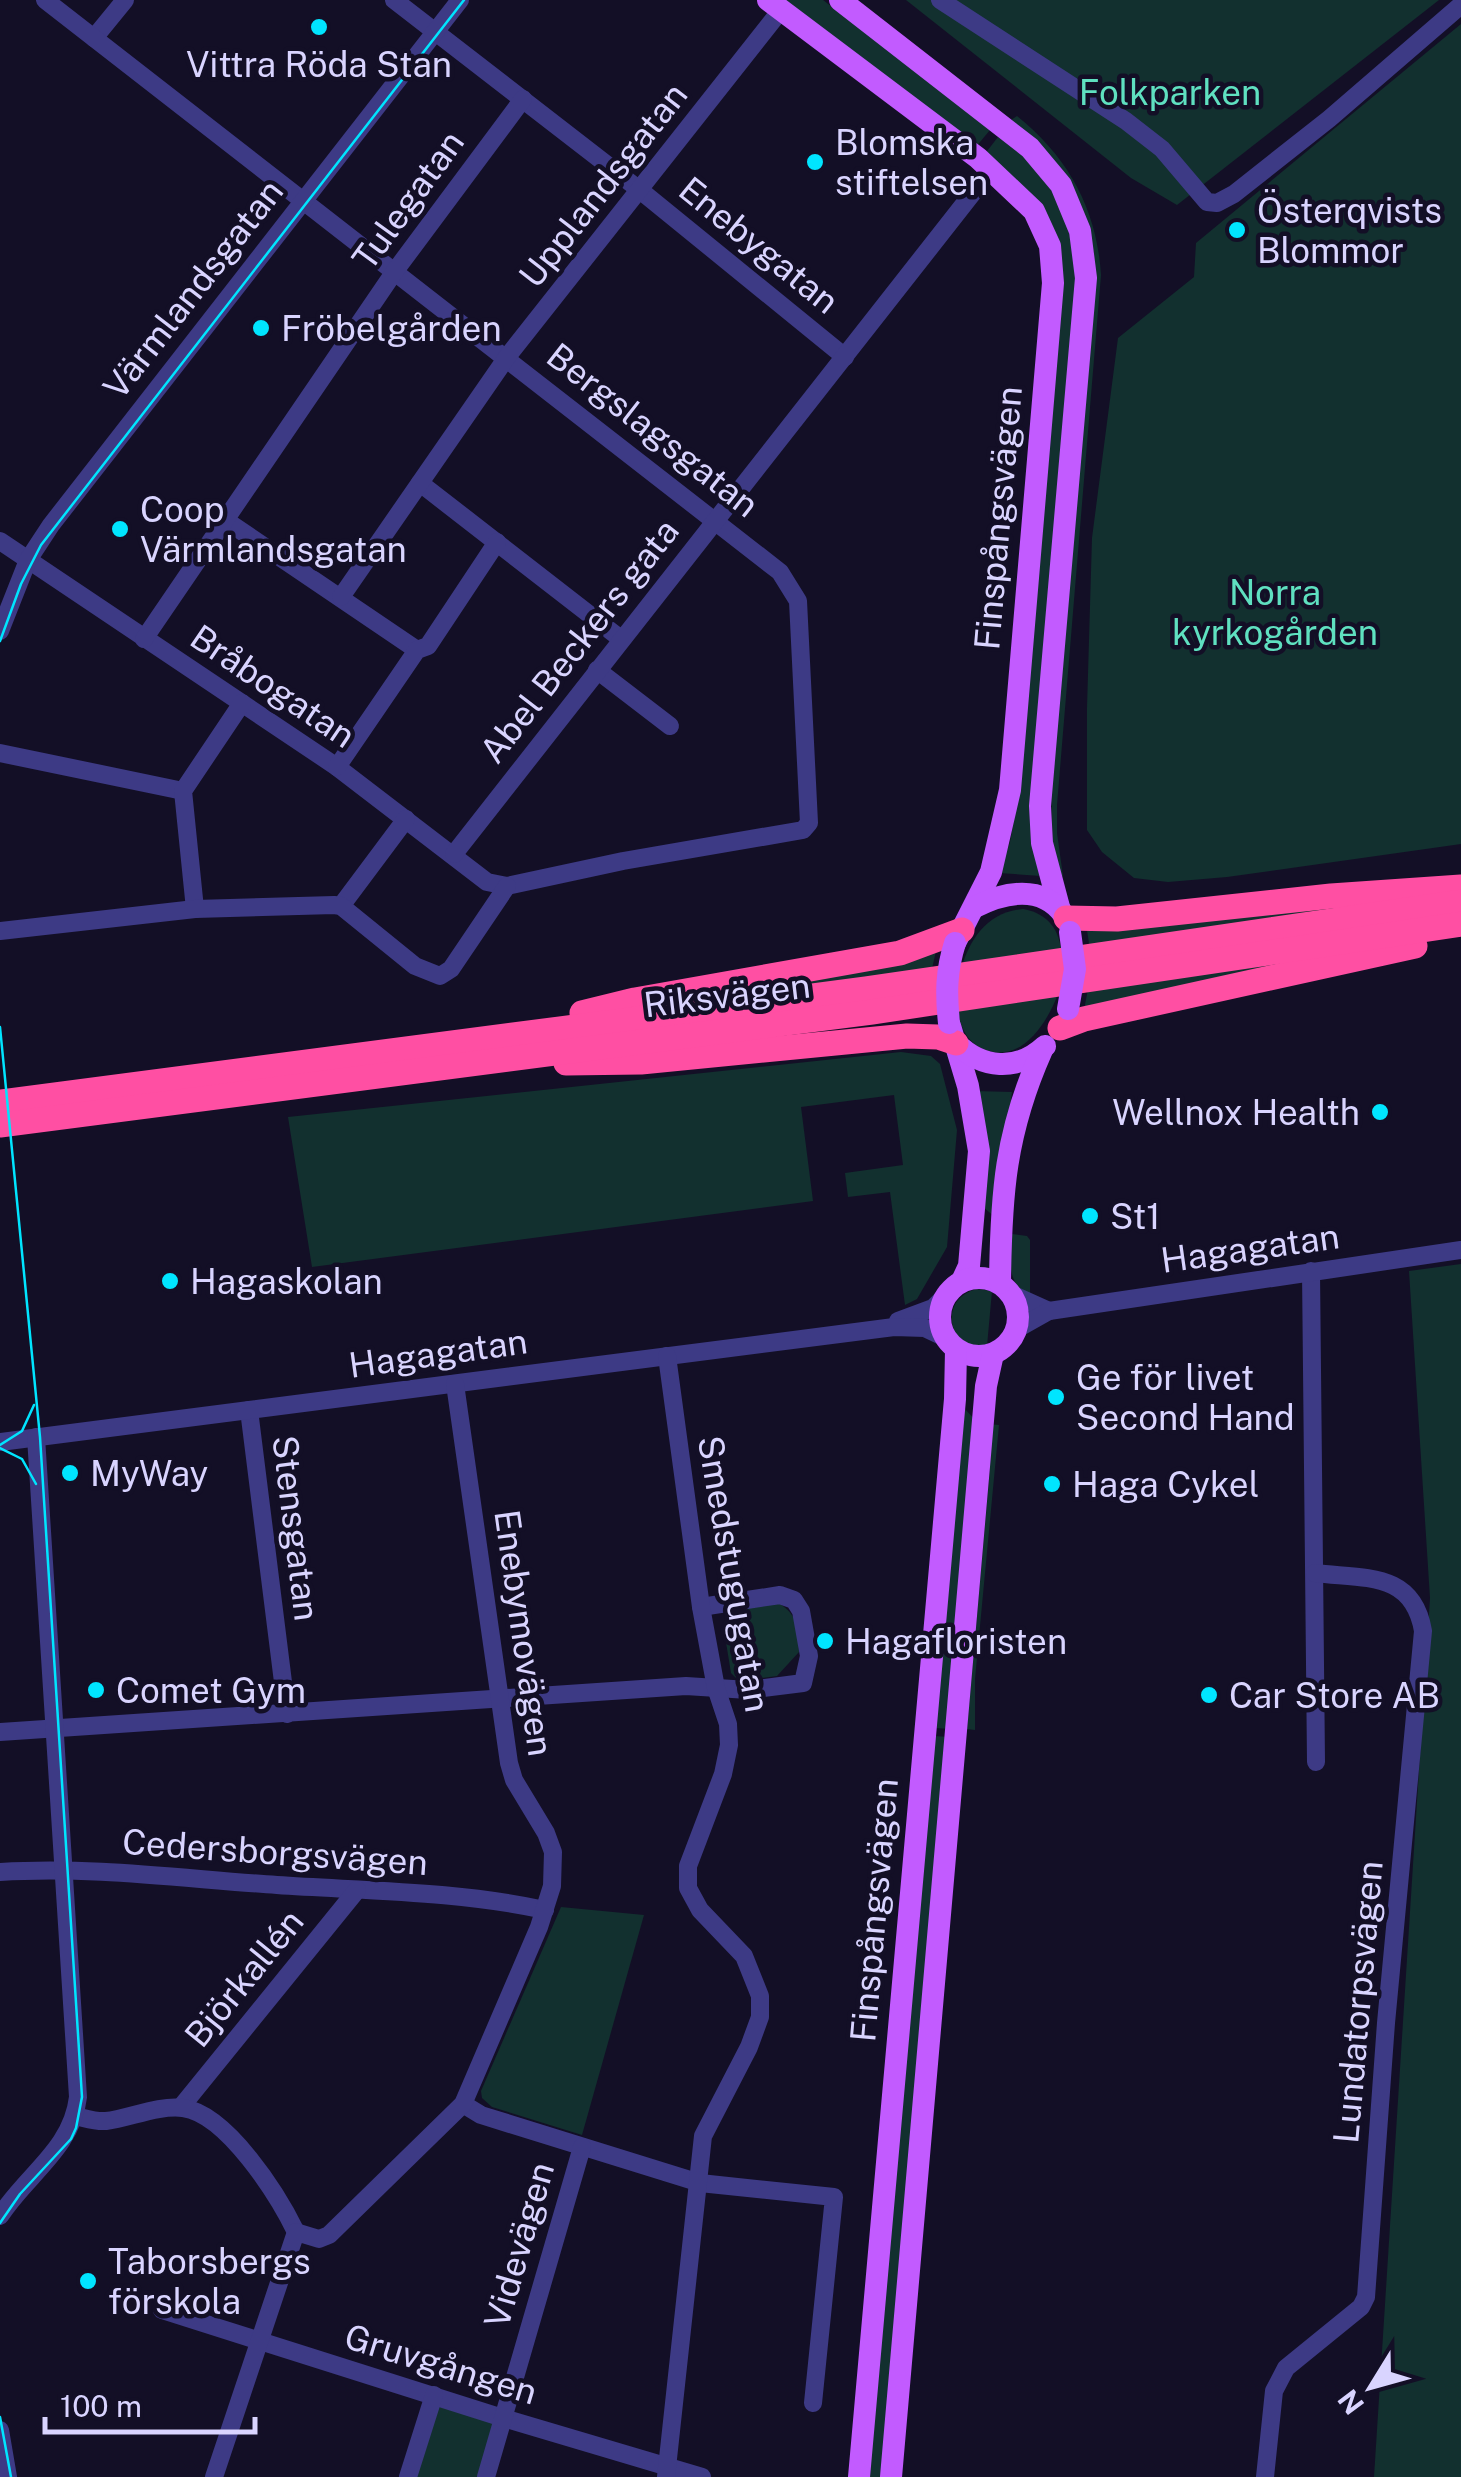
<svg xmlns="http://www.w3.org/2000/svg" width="1461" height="2477" font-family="'Public Sans',sans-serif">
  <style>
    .green { fill: #12302f }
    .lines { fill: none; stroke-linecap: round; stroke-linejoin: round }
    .minor { stroke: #3d3a85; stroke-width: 18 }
    .major { stroke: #c25bff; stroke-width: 22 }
    .highway { stroke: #ff4fa3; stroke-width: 25 }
    .tram { stroke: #00e5ff; stroke-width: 2.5 }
    .major-bridge { stroke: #c25bff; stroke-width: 22 }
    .poi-dot { fill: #00e5ff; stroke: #130f26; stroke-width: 4 }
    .labels { text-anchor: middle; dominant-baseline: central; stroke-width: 9; stroke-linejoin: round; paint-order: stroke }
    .poi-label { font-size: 35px; fill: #d9d4ff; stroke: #130f26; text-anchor: start }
    .park-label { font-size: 35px; fill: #5fe0c0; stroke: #130f26 }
    .street-label { font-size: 35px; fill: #d9d4ff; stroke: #130f26 }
  </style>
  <rect width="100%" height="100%" fill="#130f26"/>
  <g class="green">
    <polygon points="784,0 823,0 990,130 975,148"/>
    <polygon points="906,0 1439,0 1177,205 1131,178"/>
    <polygon points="1461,24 1461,844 1227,877 1168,882 1134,878 1102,852 1087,830 1087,708 1092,538 1118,338 1194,277 1196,243"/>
    <path d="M1017,116C1068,157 1097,209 1101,275L1057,805V833L1063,876L1060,877L1053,850L1051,794L1094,252L1011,120Z"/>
    <polygon points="998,137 1025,156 1061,202 1078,268 1041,876 999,873 1010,842 1018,798 1063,271 984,155"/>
    <polygon points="1442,894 1090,950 1087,930"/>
    <path d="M1023,909C1049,914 1059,929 1062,955L961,969C970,938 988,912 1023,909Z"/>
    <polygon points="1448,934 1084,1010 1088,989"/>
    <polygon points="936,951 931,973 602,1012"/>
    <path d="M1058,994C1046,1025 1020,1066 981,1048C965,1040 960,1025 957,1008Z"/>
    <polygon points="901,1052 931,1056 940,1064 957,1130 947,1247 917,1299 905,1305 890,1192 848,1197 845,1173 903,1165 894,1095 801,1107 813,1201 312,1267 288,1117"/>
    <path d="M974,1091L1012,1092L996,1218L982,1206C985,1166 994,1129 974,1091Z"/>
    <path d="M1012,1234L1027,1236L1030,1240V1296C1005,1282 1010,1259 1012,1234Z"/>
    <polygon points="1461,1264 1461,2477 1374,2477 1430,1598 1409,1271"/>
    <path d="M977,1289L992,1291L987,1346C946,1351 938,1298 977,1289Z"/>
    <polygon points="963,1407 978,1423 951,1729 935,1728"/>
    <polygon points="988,1424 999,1425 975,1679 975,1730 967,1729 990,1469"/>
    <path d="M777,1602C799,1615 798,1629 799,1652L777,1676L739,1681L731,1673L723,1624L738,1606Z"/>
    <polygon points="934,1736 950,1737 883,2477 867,2477"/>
    <polygon points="561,1907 644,1915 582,2135 492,2107 482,2098 481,2091"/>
    <polygon points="440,2403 496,2421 480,2477 415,2477"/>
  </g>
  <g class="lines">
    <g class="minor">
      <polyline points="394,0 641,191 845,357"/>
      <polyline points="940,0 1126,121 1162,149 1207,202 1217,203 1234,194 1329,119 1461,5"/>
      <polyline points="94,38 125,0"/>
      <polyline points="420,483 621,639"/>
      <polyline points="225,520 417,650"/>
      <polyline points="0,541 337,767 487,882 507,886 623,861 803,830 809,823 798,601 780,572 45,0"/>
      <polyline points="341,597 507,357 781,10"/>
      <polyline points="0,631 28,560 51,525 460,0"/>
      <polyline points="144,639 395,271 523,99"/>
      <polyline points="597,670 670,726"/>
      <polyline points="0,753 183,791"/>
      <polyline points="337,767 417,650 428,646 497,542"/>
      <polyline points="454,854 979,185"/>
      <polyline points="341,906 406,819"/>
      <polyline points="195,909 183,791 242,703"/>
      <polyline points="0,931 195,909 334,905 341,906 415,966 440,976 451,969 507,886"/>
      <polyline points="1311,1271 1316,1762"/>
      <polyline points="1009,1293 1049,1311"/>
      <polyline points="898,1321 933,1308 949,1292"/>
      <polyline points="1017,1329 1049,1311 1461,1250"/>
      <polyline points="249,1410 287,1714"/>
      <polyline points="0,1442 894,1327 925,1328 946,1338"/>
      <polyline points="0,1732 686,1686 748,1690 803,1683 809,1656 801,1611 794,1600 780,1595 701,1607"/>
      <path d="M0,1872C92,1866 185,1879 277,1885C366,1891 458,1891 545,1910"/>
      <polyline points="463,2104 481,2115 700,2183 834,2197 813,2403"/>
      <polyline points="181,2107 357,1890"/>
      <path d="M75,2116C85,2118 95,2122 106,2121C130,2118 158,2105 183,2108C227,2114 278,2195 296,2232"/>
      <path d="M0,2216C27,2174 72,2149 78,2097L36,1437"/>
      <polyline points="162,2310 503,2418 702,2477"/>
      <polyline points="0,2430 8,2477"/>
      <polyline points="214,2477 296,2232 319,2239 329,2235 463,2104 539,1927 552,1886 553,1852 546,1833 514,1780 509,1763 455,1384"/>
      <polyline points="408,2477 434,2395"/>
      <polyline points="486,2477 582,2147"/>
      <polyline points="666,2477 703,2136 749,2047 760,2017 760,1996 744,1956 700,1910 688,1888 688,1866 723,1774 729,1745 728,1724 716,1688 701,1607 667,1356"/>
      <path d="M1265,2477L1274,2391L1286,2368L1361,2307L1366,2297L1386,2023L1423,1631C1413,1571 1364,1579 1315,1573"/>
    </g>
    <g class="major">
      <polyline points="768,0 978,158 1034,211 1050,246 1053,283 1010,790 991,872 955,943"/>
      <polyline points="840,0 1030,148 1061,185 1080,231 1086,278 1040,806 1042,843 1059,907"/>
      <path d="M975,907C1004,892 1042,884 1064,915"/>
      <polyline points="950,1026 968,1086 979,1151 969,1266 962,1281"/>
      <path d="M956,1043C982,1069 1017,1072 1045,1046"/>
      <circle cx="979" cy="1317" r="39"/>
      <path d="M1000,1283C1001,1194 1005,1133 1042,1050"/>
      <polyline points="859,2477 955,1399 956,1350"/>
      <polyline points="891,2477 986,1386 993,1354"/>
    </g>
    <g class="highway">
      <polyline points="1066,918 1117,919 1331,896 1461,887"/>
      <polyline points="582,1013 635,1000 900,953 962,930"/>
      <polyline points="1060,1028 1084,1019 1415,946"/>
      <polyline points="566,1063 641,1062 907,1036 938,1037 956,1043"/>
      <polyline points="0,1102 866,989 1461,902"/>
      <polyline points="0,1125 872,1012 1461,924"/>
    </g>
    <g class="tram">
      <polyline points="0,641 21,584 41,545 464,0"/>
      <polyline points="0,1027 40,1437 82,2097 76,2128 71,2139 20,2194 0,2223"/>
      <polyline points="0,1445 22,1431 34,1405"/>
      <polyline points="0,1448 22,1459 36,1484"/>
      <polyline points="0,2417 11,2477"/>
    </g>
    <g class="major-bridge">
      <polyline points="1068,1009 1075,969 1070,932"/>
      <path d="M949,1023C946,994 946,971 955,943"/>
    </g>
  </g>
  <g class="poi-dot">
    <circle cx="319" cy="27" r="10"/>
    <circle cx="815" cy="162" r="10"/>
    <circle cx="1237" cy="230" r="10"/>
    <circle cx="261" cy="328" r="10"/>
    <circle cx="120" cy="529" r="10"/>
    <circle cx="1380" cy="1112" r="10"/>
    <circle cx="1090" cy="1216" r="10"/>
    <circle cx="170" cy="1281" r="10"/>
    <circle cx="1056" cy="1397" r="10"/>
    <circle cx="70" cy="1473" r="10"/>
    <circle cx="1052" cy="1484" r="10"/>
    <circle cx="825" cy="1641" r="10"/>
    <circle cx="96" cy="1690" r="10"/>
    <circle cx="1209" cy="1695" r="10"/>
    <circle cx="88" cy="2281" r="10"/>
  </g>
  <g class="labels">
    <g class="poi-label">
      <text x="319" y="64" text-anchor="middle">Vittra Röda Stan</text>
      <text x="835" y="142">Blomska<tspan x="835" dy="40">stiftelsen</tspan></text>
      <text x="1257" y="210">Österqvists<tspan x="1257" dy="40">Blommor</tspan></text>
      <text x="281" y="328">Fröbelgården</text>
      <text x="140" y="509">Coop<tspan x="140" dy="40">Värmlandsgatan</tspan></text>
      <text x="1360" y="1112" text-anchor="end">Wellnox Health</text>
      <text x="1110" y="1216">St1</text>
      <text x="190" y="1281">Hagaskolan</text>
      <text x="1076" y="1377">Ge för livet<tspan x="1076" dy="40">Second Hand</tspan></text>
      <text x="90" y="1473">MyWay</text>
      <text x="1072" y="1484">Haga Cykel</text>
      <text x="845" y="1641">Hagafloristen</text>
      <text x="116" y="1690">Comet Gym</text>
      <text x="1229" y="1695">Car Store AB</text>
      <text x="108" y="2261">Taborsbergs<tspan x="108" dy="40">förskola</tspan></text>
    </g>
    <g class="park-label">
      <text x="1170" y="92">Folkparken</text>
      <text x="1275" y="592">Norra<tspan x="1275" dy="40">kyrkogården</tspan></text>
    </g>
    <g class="street-label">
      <text transform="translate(603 185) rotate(-52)">Upplandsgatan</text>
      <text transform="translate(408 200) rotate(-54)">Tulegatan</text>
      <text transform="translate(759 245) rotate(39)">Enebygatan</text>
      <text transform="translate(193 289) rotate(-52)">Värmlandsgatan</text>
      <text transform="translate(653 430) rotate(38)">Bergslagsgatan</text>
      <text transform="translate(998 518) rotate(-85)">Finspångsvägen</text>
      <text transform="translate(579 641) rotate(-52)">Abel Beckers gata</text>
      <text transform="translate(273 686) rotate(34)">Bråbogatan</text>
      <text transform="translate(727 995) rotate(-7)">Riksvägen</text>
      <text transform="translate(1250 1248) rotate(-8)">Hagagatan</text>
      <text transform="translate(438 1353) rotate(-8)">Hagagatan</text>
      <text transform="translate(296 1528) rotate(83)">Stensgatan</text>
      <text transform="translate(734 1574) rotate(80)">Smedstugugatan</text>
      <text transform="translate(524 1633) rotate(82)">Enebymovägen</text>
      <text transform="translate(275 1852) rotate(4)">Cedersborgsvägen</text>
      <text transform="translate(874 1910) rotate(-85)">Finspångsvägen</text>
      <text transform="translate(244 1978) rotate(-51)">Björkallén</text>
      <text transform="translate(1358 2002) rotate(-85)">Lundatorpsvägen</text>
      <text transform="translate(519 2245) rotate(-74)">Videvägen</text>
      <text transform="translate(441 2364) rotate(17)">Gruvgången</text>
    </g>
  </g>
  <g transform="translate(1371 2387) rotate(233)" stroke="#130f26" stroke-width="8" paint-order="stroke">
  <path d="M0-8L18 38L0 25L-18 38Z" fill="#d9d4ff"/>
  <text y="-15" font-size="28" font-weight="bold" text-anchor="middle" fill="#d9d4ff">N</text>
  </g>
  <path d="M45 2417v15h210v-15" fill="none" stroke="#d9d4ff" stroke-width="5"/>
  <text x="60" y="2417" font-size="30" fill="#d9d4ff" stroke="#130f26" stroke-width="8" paint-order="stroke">100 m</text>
</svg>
